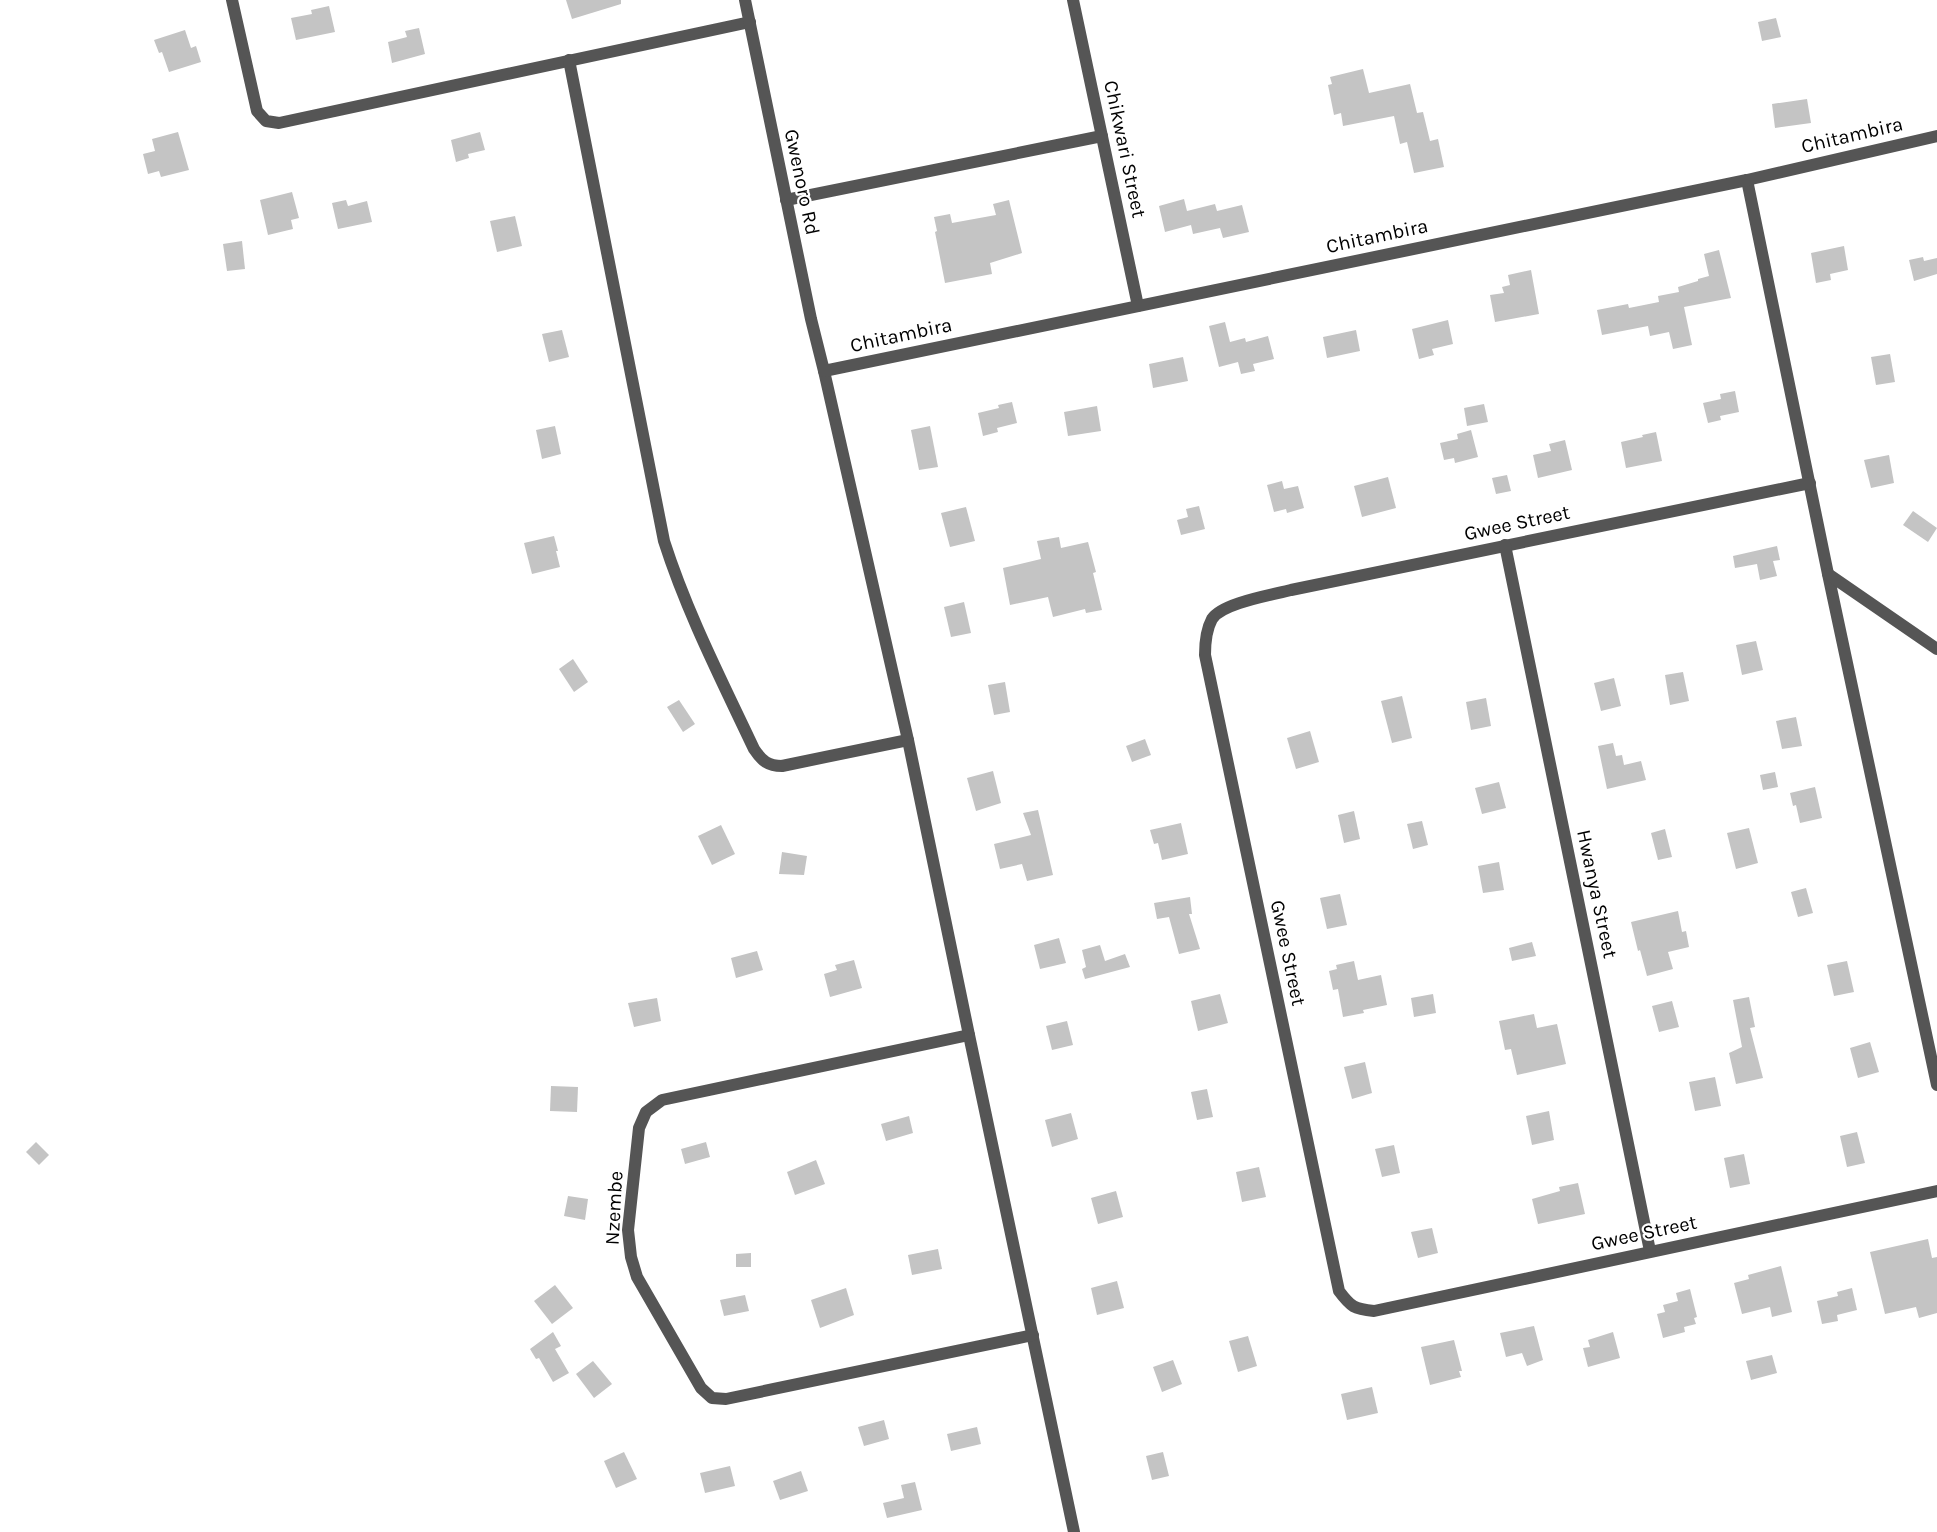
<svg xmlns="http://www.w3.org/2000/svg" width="1937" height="1532" font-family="Karla,sans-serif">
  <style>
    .building { fill: #c4c4c4 }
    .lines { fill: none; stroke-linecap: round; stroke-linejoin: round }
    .minor { stroke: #555; stroke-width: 12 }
    .tertiary { stroke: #555; stroke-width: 12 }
    .labels { text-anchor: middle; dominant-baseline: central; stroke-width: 4.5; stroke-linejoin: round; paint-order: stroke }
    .street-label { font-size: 20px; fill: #000; stroke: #fff }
  </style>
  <rect width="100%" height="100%" fill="#fff"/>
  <g class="building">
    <polygon points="566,0 621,0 621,4 572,19"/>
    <polygon points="329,6 335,32 296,40 291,18 312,14 311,10"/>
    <polygon points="1776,18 1781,37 1762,41 1758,22"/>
    <polygon points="419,28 425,54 392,63 388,42 407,37 405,31"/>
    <polygon points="185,30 191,48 196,46 201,62 169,72 162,52 159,53 154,40"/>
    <polygon points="1363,69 1369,93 1410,84 1417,113 1423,112 1430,141 1438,139 1444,167 1414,173 1407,142 1400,144 1394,116 1343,126 1341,113 1334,115 1328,85 1332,84 1330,77"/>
    <polygon points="1807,99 1811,123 1775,128 1772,104"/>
    <polygon points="178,132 189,170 161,177 159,171 148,174 143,154 155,151 152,139"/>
    <polygon points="480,132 485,150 468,154 469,158 456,162 451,140"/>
    <polygon points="292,192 299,218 291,220 293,229 268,235 260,200"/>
    <polygon points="1184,199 1187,211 1215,204 1217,211 1242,205 1249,232 1223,238 1220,228 1193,234 1191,225 1165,232 1159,206"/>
    <polygon points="346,200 348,206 367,201 372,222 338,229 332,203"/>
    <polygon points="1009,200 1022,253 990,263 992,274 945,283 935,232 937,231 934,217 950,214 952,223 996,215 993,204"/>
    <polygon points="515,216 522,246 497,252 490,221"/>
    <polygon points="242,241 245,269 227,271 223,244"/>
    <polygon points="1844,246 1848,270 1830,274 1831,280 1816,283 1811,253"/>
    <polygon points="1719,250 1731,298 1684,307 1692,345 1673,349 1669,332 1650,336 1648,326 1602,335 1597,310 1628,304 1629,308 1659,302 1658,296 1679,292 1678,287 1698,281 1698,279 1709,276 1704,254"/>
    <polygon points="1923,257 1924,261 1937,258 1937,274 1914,281 1909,260"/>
    <polygon points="1531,270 1539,314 1495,322 1490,295 1504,293 1502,287 1510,285 1508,275"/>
    <polygon points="1448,320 1453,344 1432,349 1434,355 1419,359 1412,329"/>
    <polygon points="1225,322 1230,342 1245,338 1246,342 1268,336 1274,359 1253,364 1255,371 1241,374 1238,362 1219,367 1209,326"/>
    <polygon points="562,330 569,357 549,362 542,334"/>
    <polygon points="1356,330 1360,351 1327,358 1323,337"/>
    <polygon points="1890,354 1895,382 1876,385 1871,357"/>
    <polygon points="1183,357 1188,381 1153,388 1149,364"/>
    <polygon points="1735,391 1739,412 1720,416 1721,420 1708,423 1703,403 1721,399 1720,394"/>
    <polygon points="1012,402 1017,423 997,428 998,432 983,436 978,413 999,408 998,405"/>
    <polygon points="1484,404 1488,422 1467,426 1464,408"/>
    <polygon points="1097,406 1101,431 1068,436 1064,412"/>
    <polygon points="555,426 561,454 542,459 536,430"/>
    <polygon points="930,426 938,467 919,470 911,430"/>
    <polygon points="1471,430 1478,457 1455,463 1454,458 1444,460 1440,443 1458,439 1457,434"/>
    <polygon points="1656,432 1662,461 1626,468 1621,442 1643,437 1642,435"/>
    <polygon points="1565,440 1572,470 1538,478 1533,455 1551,451 1549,444"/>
    <polygon points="1889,455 1894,483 1871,488 1864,460"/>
    <polygon points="1507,475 1511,491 1496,494 1492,478"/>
    <polygon points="1388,477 1396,508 1362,517 1354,486"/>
    <polygon points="1282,481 1284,489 1298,486 1304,508 1287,513 1286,509 1274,512 1267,485"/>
    <polygon points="1199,506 1205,529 1181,535 1177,520 1188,517 1186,509"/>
    <polygon points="966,507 975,541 950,547 941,513"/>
    <polygon points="1913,511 1937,528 1928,542 1903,525"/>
    <polygon points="554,536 558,551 556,551 560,567 532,574 524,543"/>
    <polygon points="1059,537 1061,548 1088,542 1096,572 1093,573 1102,610 1086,613 1085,609 1053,617 1048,597 1010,605 1003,568 1041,559 1037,541"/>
    <polygon points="1777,546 1780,560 1773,561 1777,576 1760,580 1757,564 1735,568 1733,556"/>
    <polygon points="964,602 971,633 951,637 944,607"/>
    <polygon points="1756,641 1763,670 1742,675 1736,645"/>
    <polygon points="573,659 588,682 574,692 559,669"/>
    <polygon points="1683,672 1689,701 1670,705 1665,675"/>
    <polygon points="1614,678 1621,706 1601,711 1594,683"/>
    <polygon points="1005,682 1010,712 994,715 988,685"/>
    <polygon points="1402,696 1412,738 1392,743 1381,701"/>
    <polygon points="1486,698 1491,726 1471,730 1466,702"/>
    <polygon points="679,700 695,724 683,732 667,707"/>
    <polygon points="1796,717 1802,746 1782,749 1776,721"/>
    <polygon points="1310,731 1319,762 1296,769 1287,738"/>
    <polygon points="1145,739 1151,755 1132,762 1126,746"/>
    <polygon points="1613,743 1616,756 1622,755 1624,765 1641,761 1646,780 1607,789 1598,746"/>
    <polygon points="993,771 1001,803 976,811 967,778"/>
    <polygon points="1775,772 1778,787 1763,790 1760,775"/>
    <polygon points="1499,782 1506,808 1482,814 1475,788"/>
    <polygon points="1815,787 1822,818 1800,823 1796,805 1793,806 1790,793"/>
    <polygon points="1038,810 1053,875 1027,881 1022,864 1000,869 994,844 1031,835 1023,813"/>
    <polygon points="1354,811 1360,839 1344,843 1338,815"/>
    <polygon points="1422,821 1428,845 1413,849 1407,824"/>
    <polygon points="1181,823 1188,854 1162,860 1158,843 1154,844 1150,830"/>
    <polygon points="721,825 735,854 712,865 698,836"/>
    <polygon points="1749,828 1758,863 1736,869 1727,833"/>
    <polygon points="1665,829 1672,857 1658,860 1651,833"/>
    <polygon points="782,852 807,856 804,875 779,874"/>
    <polygon points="1499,862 1504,890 1483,893 1478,866"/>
    <polygon points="1806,888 1813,913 1798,917 1791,892"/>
    <polygon points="1340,894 1347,925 1327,929 1320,898"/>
    <polygon points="1190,897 1192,914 1189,914 1200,949 1179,954 1169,917 1157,919 1154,903"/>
    <polygon points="1678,911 1682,932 1686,931 1689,947 1668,952 1673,969 1647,976 1640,950 1638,951 1631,922"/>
    <polygon points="1059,938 1066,963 1040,969 1034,945"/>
    <polygon points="1532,942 1536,956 1512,961 1509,948"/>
    <polygon points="1100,945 1105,961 1125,954 1130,967 1085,979 1082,969 1086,967 1082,950"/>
    <polygon points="757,951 763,970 736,978 731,958"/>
    <polygon points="854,960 862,988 830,997 824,974 837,970 835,965"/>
    <polygon points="1354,961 1358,980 1381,975 1387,1005 1363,1010 1364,1013 1343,1017 1338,989 1333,990 1329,971 1337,969 1336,965"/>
    <polygon points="1847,961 1854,992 1834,996 1827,965"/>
    <polygon points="1220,994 1228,1023 1198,1031 1191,1001"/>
    <polygon points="1433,994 1436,1013 1414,1017 1411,998"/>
    <polygon points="1749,997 1755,1027 1750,1028 1763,1078 1736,1084 1729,1053 1742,1047 1733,1000"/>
    <polygon points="657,998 661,1021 634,1027 628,1003"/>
    <polygon points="1672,1001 1679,1027 1659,1032 1652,1006"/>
    <polygon points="1534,1014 1537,1028 1557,1024 1566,1064 1517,1075 1511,1049 1505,1050 1499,1021"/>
    <polygon points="1067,1021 1073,1045 1052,1050 1046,1026"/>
    <polygon points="1870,1042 1879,1072 1858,1078 1850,1048"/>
    <polygon points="1365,1062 1372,1093 1352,1099 1344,1067"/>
    <polygon points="1715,1077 1721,1106 1695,1111 1689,1082"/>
    <polygon points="551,1086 578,1087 577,1112 550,1111"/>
    <polygon points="1207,1089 1213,1117 1197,1120 1191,1092"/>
    <polygon points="1549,1111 1554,1140 1532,1145 1526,1116"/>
    <polygon points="1071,1113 1078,1139 1052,1147 1045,1120"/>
    <polygon points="909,1116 913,1133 886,1141 881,1124"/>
    <polygon points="1857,1132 1865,1163 1847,1167 1840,1136"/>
    <polygon points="36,1142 49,1155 39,1165 26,1152"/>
    <polygon points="706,1142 710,1157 685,1164 681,1149"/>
    <polygon points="1394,1145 1400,1173 1382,1177 1375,1149"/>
    <polygon points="1744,1154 1750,1184 1730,1188 1724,1158"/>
    <polygon points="816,1160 825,1184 795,1195 787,1172"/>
    <polygon points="1259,1167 1266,1197 1242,1202 1236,1172"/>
    <polygon points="1578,1183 1585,1214 1538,1224 1532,1199 1560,1191 1559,1187"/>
    <polygon points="1116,1191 1123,1217 1098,1224 1091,1198"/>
    <polygon points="568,1196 588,1199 585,1220 564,1216"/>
    <polygon points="1432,1228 1438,1253 1418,1258 1411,1232"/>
    <polygon points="1928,1239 1932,1258 1937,1257 1937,1313 1919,1318 1916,1307 1885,1314 1870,1252"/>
    <polygon points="938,1249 942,1269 912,1275 908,1255"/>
    <polygon points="751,1253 751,1267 736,1267 736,1254"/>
    <polygon points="1781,1266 1792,1312 1772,1317 1770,1307 1742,1314 1734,1283 1749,1279 1748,1275"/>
    <polygon points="1117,1281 1124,1308 1097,1315 1091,1288"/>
    <polygon points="555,1285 573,1308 552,1324 534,1301"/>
    <polygon points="846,1288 854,1315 820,1328 811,1300"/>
    <polygon points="1852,1288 1857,1310 1837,1315 1838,1321 1822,1324 1817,1301 1838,1296 1837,1292"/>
    <polygon points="1690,1289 1697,1317 1694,1318 1696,1324 1684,1327 1685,1332 1663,1338 1657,1314 1665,1312 1663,1305 1678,1301 1676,1293"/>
    <polygon points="745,1295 749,1311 724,1316 720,1300"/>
    <polygon points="1534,1326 1543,1360 1527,1366 1522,1353 1506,1357 1500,1333"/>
    <polygon points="553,1332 561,1346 555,1349 569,1373 553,1382 539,1358 536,1359 530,1349"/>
    <polygon points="1613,1332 1620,1358 1588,1367 1583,1348 1590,1347 1588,1340"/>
    <polygon points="1248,1336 1257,1366 1238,1372 1229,1341"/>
    <polygon points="1454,1340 1462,1371 1459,1371 1461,1377 1430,1385 1421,1347"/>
    <polygon points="1772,1355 1777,1373 1751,1380 1746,1361"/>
    <polygon points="1173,1360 1182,1384 1162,1392 1153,1367"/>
    <polygon points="593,1361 612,1384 594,1398 576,1374"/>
    <polygon points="1372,1387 1378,1413 1347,1420 1341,1394"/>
    <polygon points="884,1420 889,1439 864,1446 858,1427"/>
    <polygon points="977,1427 981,1444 951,1451 947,1434"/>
    <polygon points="624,1452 637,1479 616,1488 604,1461"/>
    <polygon points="1163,1452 1169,1476 1152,1480 1146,1456"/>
    <polygon points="730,1466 735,1486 705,1493 700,1473"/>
    <polygon points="801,1471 808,1491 780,1500 773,1481"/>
    <polygon points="915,1482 922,1510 887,1518 883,1503 904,1498 901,1485"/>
  </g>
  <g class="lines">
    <g class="minor">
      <polyline points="232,0 257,111 266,121 279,123 750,22"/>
      <polyline points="1073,0 1138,306"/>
      <path d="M569,60L664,541C687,613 722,681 754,749C762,761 768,766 782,766L908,740"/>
      <polyline points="1747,180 1828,574 1937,1085"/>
      <polyline points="786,200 1102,136"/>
      <polyline points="824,371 908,740 969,1035 1074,1532"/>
      <path d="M1810,483L1291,590C1272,595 1222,603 1212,619C1206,630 1205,642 1205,655L1339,1291C1351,1307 1354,1309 1374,1311L1937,1191"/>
      <polyline points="1505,545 1650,1251"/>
      <polyline points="1828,574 1937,649"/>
      <polyline points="969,1035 662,1100 646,1112 639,1128 628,1230 631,1257 637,1277 701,1388 712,1398 726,1399 1033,1335"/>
    </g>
    <polyline class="tertiary" points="745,0 811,319 824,371 1747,180 1937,136"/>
  </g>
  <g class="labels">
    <g class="street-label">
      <text transform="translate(1852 135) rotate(-13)">Chitambira</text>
      <text transform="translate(1125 149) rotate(78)">Chikwari Street</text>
      <text transform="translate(802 182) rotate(78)">Gwenoro Rd</text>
      <text transform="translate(1377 236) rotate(-12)">Chitambira</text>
      <text transform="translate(901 335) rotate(-12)">Chitambira</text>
      <text transform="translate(1517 523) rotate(-12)">Gwee Street</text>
      <text transform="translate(1597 894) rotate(78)">Hwanya Street</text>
      <text transform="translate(1288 953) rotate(78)">Gwee Street</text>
      <text transform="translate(614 1208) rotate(-87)">Nzembe</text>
      <text transform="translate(1644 1233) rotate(-12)">Gwee Street</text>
    </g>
  </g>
</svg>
